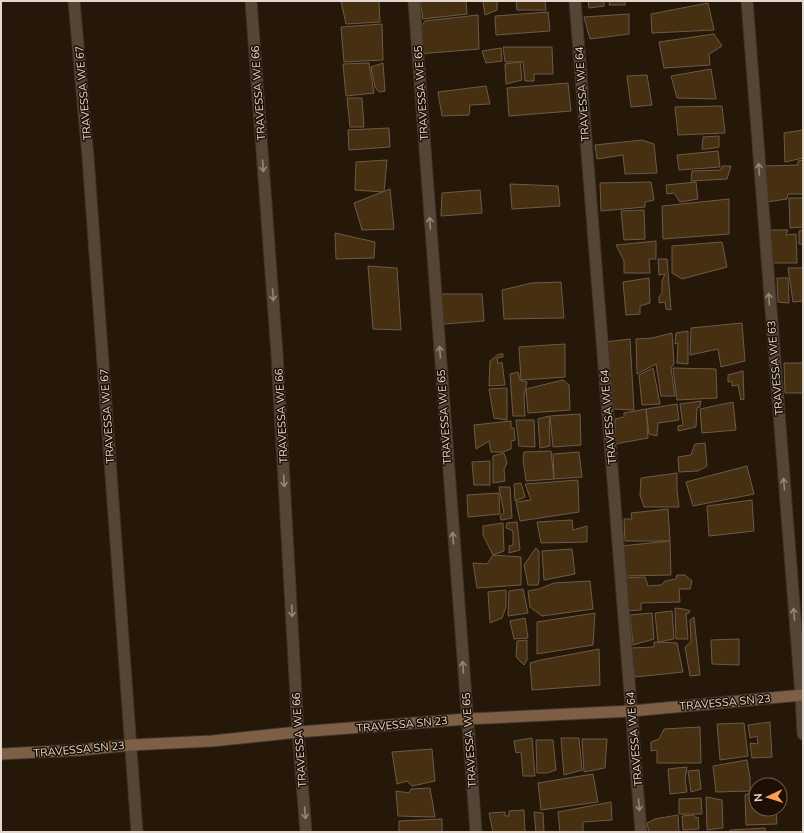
<svg xmlns="http://www.w3.org/2000/svg" width="804" height="833" font-family="Mulish,sans-serif">
  <style>
    .building { fill: #472f11; stroke: #6b5b49 }
    .lines { fill: none; stroke-linecap: round; stroke-linejoin: round }
    .minor-casing { stroke: #3d332e; stroke-width: 13 }
    .secondary-casing { stroke: #3d332e; stroke-width: 13 }
    .minor { stroke: #564535; stroke-width: 11 }
    .secondary { stroke: #7d5f46; stroke-width: 11 }
    .oneway { stroke: #95877a }
    .labels { text-anchor: middle; dominant-baseline: central; stroke-width: 3; stroke-linejoin: round; paint-order: stroke }
    .street-label { font-size: 11px; fill: #e2d8cf; stroke: #1d0f03 }
  </style>
  <rect width="100%" height="100%" fill="#261809"/>
  <g class="building">
    <polygon points="341,1 379,1 380,22 346,24"/>
    <polygon points="426,1 466,1 467,14 423,19 420,2"/>
    <polygon points="483,1 501,1 497,1 497,10 485,15"/>
    <polygon points="516,1 545,1 546,10 517,10"/>
    <polygon points="588,1 604,1 604,6 589,8"/>
    <polygon points="610,1 625,1 625,5 609,5"/>
    <polygon points="708,3 714,30 652,33 651,14"/>
    <polygon points="548,12 550,31 496,35 495,16"/>
    <polygon points="629,14 629,34 590,39 584,17"/>
    <polygon points="478,15 479,49 418,54 417,33 425,21"/>
    <polygon points="382,24 383,60 344,62 341,27"/>
    <polygon points="714,34 722,46 709,54 710,65 664,68 659,42"/>
    <polygon points="503,47 552,47 553,74 534,74 534,81 525,81 523,62 505,62"/>
    <polygon points="501,48 502,61 486,63 482,51"/>
    <polygon points="520,62 522,80 506,84 505,64"/>
    <polygon points="369,63 374,93 346,96 343,64"/>
    <polygon points="383,63 385,91 379,92 375,87 371,67"/>
    <polygon points="711,69 716,99 677,98 671,76"/>
    <polygon points="647,75 652,105 631,107 627,76"/>
    <polygon points="568,83 571,111 509,116 507,88"/>
    <polygon points="486,86 490,104 470,105 469,115 442,116 438,92"/>
    <polygon points="347,98 362,98 364,127 350,127"/>
    <polygon points="722,106 725,133 678,135 675,107"/>
    <polygon points="389,128 390,147 349,150 348,130"/>
    <polygon points="803,130 803,158 785,162 784,133"/>
    <polygon points="719,136 719,147 707,149 702,149 703,137"/>
    <polygon points="642,140 654,144 657,173 625,174 623,155 597,159 595,145"/>
    <polygon points="718,151 720,167 679,170 677,155"/>
    <polygon points="387,160 384,192 355,190 356,162"/>
    <polygon points="803,160 803,194 788,194 787,199 767,202 764,166 798,165 798,161"/>
    <polygon points="722,166 731,166 727,179 691,181 692,171 721,170"/>
    <polygon points="651,182 654,200 645,202 645,207 601,211 600,183"/>
    <polygon points="696,182 698,199 680,202 674,193 667,194 666,185"/>
    <polygon points="510,184 558,186 560,206 512,209"/>
    <polygon points="390,189 394,229 362,230 354,203"/>
    <polygon points="480,190 482,213 441,216 442,193"/>
    <polygon points="789,198 803,198 803,227 790,228"/>
    <polygon points="729,199 729,234 663,239 662,206"/>
    <polygon points="644,210 645,239 624,240 621,211"/>
    <polygon points="765,230 788,230 786,235 796,234 797,263 769,263"/>
    <polygon points="803,230 803,244 799,244 799,231"/>
    <polygon points="335,233 375,242 374,258 336,259"/>
    <polygon points="656,241 656,259 649,259 650,273 624,273 624,261 616,245"/>
    <polygon points="722,242 727,267 682,279 672,273 672,246"/>
    <polygon points="658,259 667,259 671,310 666,309 665,302 659,303 659,297 662,293 662,281 665,274 659,275"/>
    <polygon points="368,266 397,268 401,330 373,329"/>
    <polygon points="788,268 803,268 803,301 793,302"/>
    <polygon points="649,278 650,303 640,306 640,314 626,315 623,282"/>
    <polygon points="777,278 788,278 789,303 778,302"/>
    <polygon points="561,282 564,318 504,319 502,290 532,283"/>
    <polygon points="440,294 482,294 484,321 444,324"/>
    <polygon points="742,323 745,361 721,367 718,349 690,355 691,328"/>
    <polygon points="688,331 688,364 677,363 678,343 675,344 676,333"/>
    <polygon points="672,333 674,364 671,368 675,396 661,396 656,364 637,374 636,339 652,338"/>
    <polygon points="630,339 634,410 613,409 605,342"/>
    <polygon points="565,344 565,377 521,380 519,347"/>
    <polygon points="499,354 503,354 503,357 497,358 498,364 502,362 505,385 489,386 490,361"/>
    <polygon points="784,363 803,363 803,393 785,393"/>
    <polygon points="653,368 660,404 642,405 639,375"/>
    <polygon points="673,368 716,369 717,398 677,400"/>
    <polygon points="743,371 744,399 741,400 738,385 732,386 732,381 728,382 728,375"/>
    <polygon points="518,372 520,380 527,382 524,396 525,416 513,416 510,374"/>
    <polygon points="563,380 569,385 570,410 528,413 526,389"/>
    <polygon points="507,388 507,420 494,418 489,389"/>
    <polygon points="701,401 700,407 697,408 696,427 678,431 678,426 683,425 680,404"/>
    <polygon points="733,402 736,430 702,433 700,409"/>
    <polygon points="677,404 679,420 658,423 657,436 649,434 646,409"/>
    <polygon points="646,409 648,438 615,444 615,419 624,417 624,413"/>
    <polygon points="580,414 581,445 553,447 550,416"/>
    <polygon points="549,416 550,446 540,448 538,419"/>
    <polygon points="516,420 534,420 535,447 519,446"/>
    <polygon points="511,421 511,428 514,428 515,440 511,441 511,449 503,452 491,452 489,441 476,449 474,425"/>
    <polygon points="705,443 707,466 698,471 679,472 678,457 691,455 695,444"/>
    <polygon points="551,451 554,479 526,481 523,459 524,452"/>
    <polygon points="579,452 582,477 554,479 553,454"/>
    <polygon points="504,453 507,463 504,469 505,481 493,483 493,456"/>
    <polygon points="490,461 490,485 474,485 472,462"/>
    <polygon points="747,466 754,494 693,506 686,482"/>
    <polygon points="677,473 677,490 679,507 644,507 640,495 641,478"/>
    <polygon points="578,480 579,512 520,521 516,502 531,500 525,484"/>
    <polygon points="521,483 525,497 515,501 514,484"/>
    <polygon points="499,487 510,487 512,518 501,520 500,516 504,513"/>
    <polygon points="499,493 500,514 468,517 467,495"/>
    <polygon points="752,500 754,531 709,536 707,506"/>
    <polygon points="668,509 670,541 625,541 624,519 632,519 631,513"/>
    <polygon points="572,520 573,530 587,526 587,542 541,543 537,522"/>
    <polygon points="517,522 520,550 509,553 509,546 513,545 513,531 506,528 507,523"/>
    <polygon points="503,523 504,551 493,555 483,535 483,526"/>
    <polygon points="670,541 671,575 623,576 621,546"/>
    <polygon points="536,548 539,551 539,580 538,585 528,585 524,565"/>
    <polygon points="572,549 575,574 544,580 542,551"/>
    <polygon points="493,555 521,557 521,585 477,588 473,563 487,564"/>
    <polygon points="677,575 685,575 692,581 690,589 679,589 680,602 641,603 641,610 625,611 623,578 645,577 648,586 661,585 665,581 676,579"/>
    <polygon points="590,581 593,609 542,616 530,607 528,591 539,589 554,583"/>
    <polygon points="523,589 528,613 508,616 509,591"/>
    <polygon points="506,590 506,607 502,618 490,623 488,592"/>
    <polygon points="675,608 684,609 690,611 689,613 686,614 688,639 676,639"/>
    <polygon points="672,611 674,639 658,642 655,613"/>
    <polygon points="595,613 593,645 537,654 537,622"/>
    <polygon points="652,613 654,639 633,645 630,615"/>
    <polygon points="694,617 700,675 690,676 685,647 691,642 690,620"/>
    <polygon points="525,618 528,638 514,639 510,621"/>
    <polygon points="739,639 739,665 712,664 711,640"/>
    <polygon points="527,640 527,660 524,665 516,657 517,641"/>
    <polygon points="654,642 677,643 683,672 635,677 631,648 654,647"/>
    <polygon points="599,649 600,685 532,690 530,663 541,660"/>
    <polygon points="770,722 772,757 752,758 750,743 758,744 757,736 750,738 748,725"/>
    <polygon points="744,723 748,756 720,760 717,724"/>
    <polygon points="700,727 701,763 657,763 657,750 651,751 651,742 659,739 664,729"/>
    <polygon points="532,738 535,776 523,776 521,752 516,753 514,741"/>
    <polygon points="561,738 579,738 582,770 564,775"/>
    <polygon points="582,739 607,739 605,768 584,772"/>
    <polygon points="536,740 553,740 556,770 547,773 537,773"/>
    <polygon points="432,749 435,781 412,786 407,781 397,784 392,752"/>
    <polygon points="747,760 750,778 750,791 716,792 713,766"/>
    <polygon points="687,767 685,779 687,792 670,794 668,769"/>
    <polygon points="699,770 701,789 691,792 688,771"/>
    <polygon points="593,774 598,802 541,810 538,783"/>
    <polygon points="773,778 774,785 756,785 756,784"/>
    <polygon points="430,788 435,817 398,816 396,791 409,793 411,789"/>
    <polygon points="756,790 756,809 776,809 777,824 746,825 745,795"/>
    <polygon points="706,797 722,800 723,828 707,830"/>
    <polygon points="701,798 702,814 679,814 679,799"/>
    <polygon points="611,802 612,820 583,822 583,832 560,832 558,812"/>
    <polygon points="524,810 525,832 493,832 489,813 505,812 505,816 509,816 509,811"/>
    <polygon points="534,812 543,813 544,832 536,832"/>
    <polygon points="678,815 679,832 649,832 647,823 655,819"/>
    <polygon points="694,815 695,818 698,817 699,829 683,830 682,816"/>
    <polygon points="442,819 442,832 399,832 399,821"/>
    <polygon points="765,828 765,832 728,832 731,830"/>
  </g>
  <g class="lines">
    <defs>
      <g id="minor">
        <polyline points="74,1 88,157 137,832"/>
        <polyline points="251,1 277,354 298,732 306,832"/>
        <polyline points="414,1 476,832"/>
        <polyline points="575,1 641,832"/>
        <polyline points="747,1 801,695 803,734"/>
      </g>
      <polyline id="secondary" points="1,754 80,750 131,745 212,741 298,732 467,719 632,711 803,695"/>
    </defs>
    <use href="#minor" class="minor-casing"/>
    <use href="#secondary" class="secondary-casing"/>
    <use href="#minor" class="minor"/>
    <use href="#secondary" class="secondary"/>
  </g>
  <defs><path id="oneway-shaft" d="M-6 0H5M1.5-3L5.5 0L1.5 3" fill="none" stroke-width="1.6" stroke-linecap="round" stroke-linejoin="round"/></defs>
  <g class="oneway">
    <use href="#oneway-shaft" transform="translate(263 166) rotate(86)"/>
    <use href="#oneway-shaft" transform="translate(759 169) rotate(-94)"/>
    <use href="#oneway-shaft" transform="translate(430 223) rotate(-94)"/>
    <use href="#oneway-shaft" transform="translate(273 295) rotate(86)"/>
    <use href="#oneway-shaft" transform="translate(769 299) rotate(-94)"/>
    <use href="#oneway-shaft" transform="translate(440 352) rotate(-94)"/>
    <use href="#oneway-shaft" transform="translate(284 481) rotate(87)"/>
    <use href="#oneway-shaft" transform="translate(784 484) rotate(-95)"/>
    <use href="#oneway-shaft" transform="translate(453 538) rotate(-94)"/>
    <use href="#oneway-shaft" transform="translate(292 611) rotate(87)"/>
    <use href="#oneway-shaft" transform="translate(794 614) rotate(-95)"/>
    <use href="#oneway-shaft" transform="translate(463 667) rotate(-94)"/>
    <use href="#oneway-shaft" transform="translate(639 805) rotate(85)"/>
    <use href="#oneway-shaft" transform="translate(305 813) rotate(86)"/>
  </g>
  <g class="labels">
    <g class="street-label">
      <text transform="translate(83 93) rotate(-95)">TRAVESSA WE 67</text>
      <text transform="translate(258 93) rotate(-94)">TRAVESSA WE 66</text>
      <text transform="translate(421 93) rotate(-94)">TRAVESSA WE 65</text>
      <text transform="translate(582 94) rotate(-94)">TRAVESSA WE 64</text>
      <text transform="translate(775 368) rotate(-95)">TRAVESSA WE 63</text>
      <text transform="translate(107 416) rotate(-94)">TRAVESSA WE 67</text>
      <text transform="translate(281 416) rotate(-93)">TRAVESSA WE 66</text>
      <text transform="translate(444 417) rotate(-94)">TRAVESSA WE 65</text>
      <text transform="translate(608 417) rotate(-95)">TRAVESSA WE 64</text>
      <text transform="translate(725 702) rotate(-5)">TRAVESSA SN 23</text>
      <text transform="translate(402 724) rotate(-5)">TRAVESSA SN 23</text>
      <text transform="translate(634 739) rotate(-95)">TRAVESSA WE 64</text>
      <text transform="translate(299 740) rotate(-94)">TRAVESSA WE 66</text>
      <text transform="translate(469 740) rotate(-94)">TRAVESSA WE 65</text>
      <text transform="translate(79 749) rotate(-5)">TRAVESSA SN 23</text>
    </g>
  </g>
  <rect width="804" height="833" fill="none" stroke="#e2d8cf" stroke-width="4"/>
  <g transform="translate(768 797) rotate(266)"><circle r="19" fill="#1d0f03" stroke="#6c5f55"/>
  <path d="M0-3L7 15L0 10L-7 15Z" fill="#fc9d54"/>
  <text y="-6" font-size="11" font-weight="bold" text-anchor="middle" fill="#e2d8cf">N</text>
  </g>
</svg>
